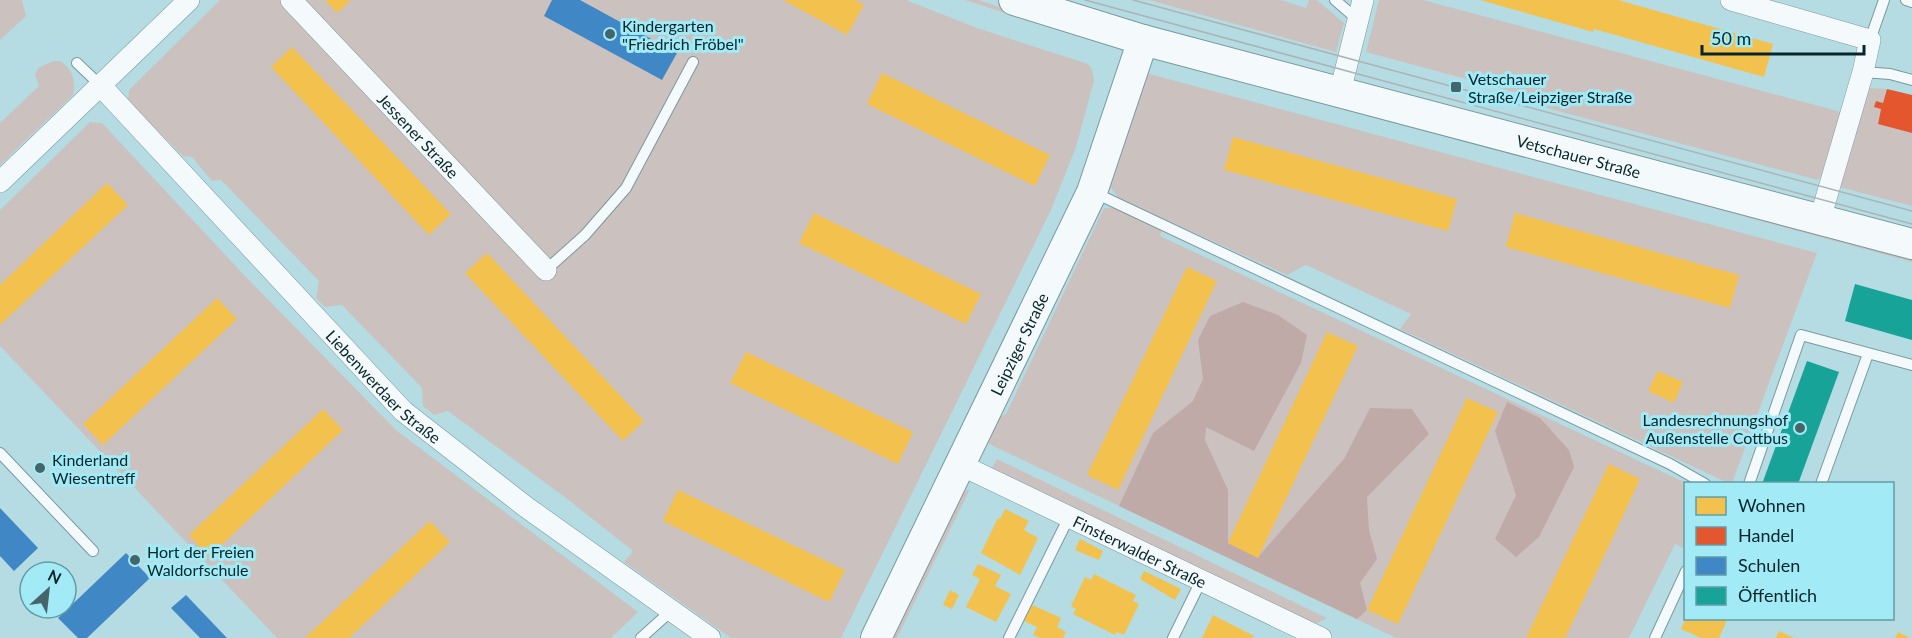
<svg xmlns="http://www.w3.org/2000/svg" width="1912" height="638" font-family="Lato,sans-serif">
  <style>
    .green { fill: #cbc2c0 }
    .forest { fill: #bfaaa7 }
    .homes { fill: #f2c14e }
    .shops { fill: #e4572e }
    .schools { fill: #3f88c5 }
    .public { fill: #17a398 }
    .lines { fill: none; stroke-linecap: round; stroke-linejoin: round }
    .lane-casing { stroke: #7a999e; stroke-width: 12 }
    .street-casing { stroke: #7a999e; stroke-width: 22 }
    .secondary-casing { stroke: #7a999e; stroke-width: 32 }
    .lane { stroke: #f4fafb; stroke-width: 10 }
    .street { stroke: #f4fafb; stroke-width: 21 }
    .secondary { stroke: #f4fafb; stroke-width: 30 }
    .tram { stroke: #abb4b6; stroke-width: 1.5 }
    .poi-dot { fill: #44666b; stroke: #a1eaf6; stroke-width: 2 }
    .labels { text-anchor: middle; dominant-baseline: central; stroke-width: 6; stroke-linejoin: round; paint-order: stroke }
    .poi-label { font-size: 16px; fill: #07262b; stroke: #a1eaf6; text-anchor: start }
    .street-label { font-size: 16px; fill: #07262b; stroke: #a1eaf6 }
  </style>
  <rect width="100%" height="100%" fill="#b5dce2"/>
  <g class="green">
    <polygon points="0,0 22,0 26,16 0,40"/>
    <polygon points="220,0 906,0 977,28 1088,64 1092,69 1094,81 1076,147 1051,210 841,638 731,638 624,562 633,551 566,498 448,411 434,415 423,406 422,388 342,305 325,307 316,298 319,281 221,180 212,181 192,157 183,156 128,101 129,90"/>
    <polygon points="965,0 979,0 1110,45 1048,27"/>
    <polygon points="1149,0 1281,0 1306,8 1309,0 1317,0 1344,23 1336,52"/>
    <polygon points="1379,0 1423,0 1841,112 1823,174 1818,180 1543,107 1544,100 1366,52"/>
    <path d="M53,61H60C73,69 76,81 73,95L0,165V123L39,86L35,75L38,68Z"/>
    <polygon points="1146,73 1817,253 1732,483 1728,483 1400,329 1411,314 1306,265 1287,275 1119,198 1106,182"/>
    <polygon points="1869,88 1887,89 1883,103 1876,101 1881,109 1878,123 1912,133 1912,206 1839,187"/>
    <polygon points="90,122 102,123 246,277 397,431 638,612 611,638 277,638 0,346 0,210"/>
    <polygon points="1536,155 1912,257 1912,262 1536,160"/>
    <polygon points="1104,208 1114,208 1162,230 1160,236 1686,483 1685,549 1675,544 1629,638 1396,638 985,442 994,420 1006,414"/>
    <polygon points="997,459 1327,618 1315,624 992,468"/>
    <polygon points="970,489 897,638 889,638 960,493"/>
  </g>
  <g class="forest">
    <polygon points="1243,302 1278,315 1307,335 1301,363 1254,451 1206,427 1205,440 1228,490 1228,543 1258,557 1344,459 1370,408 1412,409 1429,434 1367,497 1369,530 1377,559 1360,583 1367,610 1357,619 1119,506 1153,433 1193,401 1203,379 1198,340 1210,316"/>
    <polygon points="1507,402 1540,418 1569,450 1574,467 1539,537 1516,557 1495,539 1516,495 1495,431"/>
  </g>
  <g class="homes">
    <polygon points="325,0 351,0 337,13"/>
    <polygon points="783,0 855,0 864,5 847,35"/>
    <polygon points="1480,0 1618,0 1773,44 1764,77 1594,29 1593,32"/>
    <polygon points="292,47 451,214 429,235 271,67"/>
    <polygon points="882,73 1050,155 1035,186 867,104"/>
    <polygon points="1233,137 1457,199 1448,231 1224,170"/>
    <polygon points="107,183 128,205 0,325 0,285"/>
    <polygon points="814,213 981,294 966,324 799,243"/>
    <polygon points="1515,213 1739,275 1730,308 1506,247"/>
    <polygon points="487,253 644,421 623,441 465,273"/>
    <polygon points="1187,267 1217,281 1118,490 1087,475"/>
    <polygon points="217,298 237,319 103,445 83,424"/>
    <polygon points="1327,332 1358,346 1258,558 1228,543"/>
    <polygon points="746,352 913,432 898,464 730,383"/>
    <polygon points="1658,371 1683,382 1674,403 1648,391"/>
    <polygon points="1467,398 1498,412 1398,624 1367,610"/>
    <polygon points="323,409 343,430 209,557 189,535"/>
    <polygon points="1609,464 1640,479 1601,563 1565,638 1526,638"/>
    <polygon points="678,490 845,570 829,602 663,521"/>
    <polygon points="1005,509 1029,521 1024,530 1038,538 1020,575 981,553 998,518 1000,519"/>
    <polygon points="430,521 450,542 383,606 349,638 305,638"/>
    <polygon points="1080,539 1103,551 1099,560 1075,550"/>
    <polygon points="978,564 1001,575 995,586 1011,594 996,622 966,607 980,579 972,575"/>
    <polygon points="1144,571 1181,589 1175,600 1140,579"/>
    <polygon points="1094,574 1136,595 1133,601 1139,604 1124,635 1117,632 1115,635 1073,614 1076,609 1071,606 1085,577 1091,580"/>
    <polygon points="950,590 959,595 952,609 943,605"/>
    <polygon points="1030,604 1061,618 1057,627 1066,632 1063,638 1040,638 1033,635 1037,627 1022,620"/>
    <polygon points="1213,615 1254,636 1252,638 1202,638"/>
    <polygon points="1686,618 1728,618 1719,638 1701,638 1681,629"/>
    <polygon points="1779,631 1794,638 1776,638"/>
    <polygon points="1898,632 1910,638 1895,638"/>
  </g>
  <polygon class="shops" points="1887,89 1912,95 1912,133 1878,124 1881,109 1874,107 1876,101 1883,103"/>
  <g class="schools">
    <polygon points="552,0 580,0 677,53 662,80 544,16"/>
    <polygon points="0,508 38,548 14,571 0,556"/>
    <polygon points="126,553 150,578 87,638 78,638 58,618"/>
    <polygon points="186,595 227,638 200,638 171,608"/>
  </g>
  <g class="public">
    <polygon points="1855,284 1912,300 1912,340 1845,321"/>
    <polygon points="1807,361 1839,372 1798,484 1762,484"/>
  </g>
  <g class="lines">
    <defs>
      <g id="lane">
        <polyline points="1335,0 1358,20"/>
        <polyline points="1906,0 1912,2"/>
        <polyline points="1870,40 1884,0"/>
        <polyline points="77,63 100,85"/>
        <polyline points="1863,72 1890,74 1912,80"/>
        <polyline points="1095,193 1670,464 1705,484"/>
        <polyline points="546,270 585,235 626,188 693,62"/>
        <polyline points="0,453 93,551"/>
        <polyline points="1749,484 1801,335 1912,365"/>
        <polyline points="1821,484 1868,354"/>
        <polyline points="641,638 671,611"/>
        <polyline points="1009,638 1069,517"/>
        <polyline points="1173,638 1201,581"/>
        <polyline points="1655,638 1686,571"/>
      </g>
      <g id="street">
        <path id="s1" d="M291,0L546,270"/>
        <polyline points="1731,0 1870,40 1863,72 1820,219"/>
        <path id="s2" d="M100,85L403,411L526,507L710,638"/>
        <polyline points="1340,92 1363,0"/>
        <polyline points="0,182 189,0"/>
        <path id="s3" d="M959,464L1321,638"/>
      </g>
      <g id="secondary">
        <path id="s4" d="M1014,0L1143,40L1912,244"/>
        <path id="s5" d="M876,638L1092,192L1143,40"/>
      </g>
    </defs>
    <use href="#lane" class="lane-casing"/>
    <use href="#street" class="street-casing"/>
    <use href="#secondary" class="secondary-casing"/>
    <use href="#lane" class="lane"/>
    <use href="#street" class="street"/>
    <use href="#secondary" class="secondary"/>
    <g class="tram">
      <polyline points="1085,0 1912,224"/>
      <polyline points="1133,0 1912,211"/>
    </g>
  </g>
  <g class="poi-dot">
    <circle cx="610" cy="34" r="6"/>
    <rect x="1450" y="81" width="12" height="12" rx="3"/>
    <circle cx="1800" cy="428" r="6"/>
    <circle cx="40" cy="468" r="6"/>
    <circle cx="135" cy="560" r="6"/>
  </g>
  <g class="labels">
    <g class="poi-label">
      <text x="622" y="25">Kindergarten<tspan x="622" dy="18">"Friedrich Fröbel"</tspan></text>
      <text x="1468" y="78">Vetschauer<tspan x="1468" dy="18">Straße/Leipziger Straße</tspan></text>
      <text x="1788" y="419" text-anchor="end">Landesrechnungshof<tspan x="1788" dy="18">Außenstelle Cottbus</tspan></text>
      <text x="52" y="459">Kinderland<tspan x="52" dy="18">Wiesentreff</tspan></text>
      <text x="147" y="551">Hort der Freien<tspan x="147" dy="18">Waldorfschule</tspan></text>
    </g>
    <g class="street-label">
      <text stroke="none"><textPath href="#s1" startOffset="186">Jessener Straße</textPath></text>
      <text stroke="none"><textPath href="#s4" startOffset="586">Vetschauer Straße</textPath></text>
      <text stroke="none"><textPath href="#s5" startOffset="327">Leipziger Straße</textPath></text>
      <text stroke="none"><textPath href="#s2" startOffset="414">Liebenwerdaer Straße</textPath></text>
      <text stroke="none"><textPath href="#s3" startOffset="201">Finsterwalder Straße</textPath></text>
    </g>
  </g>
  <rect x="1684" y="482" width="210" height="138" fill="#a1eaf6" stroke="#639ca5" stroke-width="1.5"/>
  <rect x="1696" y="497" width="30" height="18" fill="#f2c14e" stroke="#639ca5" stroke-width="1.5"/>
  <text x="1738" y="512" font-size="18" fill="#07262b">Wohnen</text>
  <rect x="1696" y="527" width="30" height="18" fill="#e4572e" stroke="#639ca5" stroke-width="1.5"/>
  <text x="1738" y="542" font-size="18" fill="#07262b">Handel</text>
  <rect x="1696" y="557" width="30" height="18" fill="#3f88c5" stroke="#639ca5" stroke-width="1.5"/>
  <text x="1738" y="572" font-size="18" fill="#07262b">Schulen</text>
  <rect x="1696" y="587" width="30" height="18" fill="#17a398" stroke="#639ca5" stroke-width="1.5"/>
  <text x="1738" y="602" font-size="18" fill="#07262b">Öffentlich</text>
  <g transform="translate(48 590) rotate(27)"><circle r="28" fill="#a1eaf6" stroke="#639ca5" stroke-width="1.5"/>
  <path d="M0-4.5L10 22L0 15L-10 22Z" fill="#44666b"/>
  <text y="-9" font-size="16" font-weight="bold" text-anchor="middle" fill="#07262b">N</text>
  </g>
  <path d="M1702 45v9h162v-9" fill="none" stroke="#07262b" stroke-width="3"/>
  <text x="1711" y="45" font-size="18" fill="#07262b" stroke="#a1eaf6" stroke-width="4.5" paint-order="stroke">50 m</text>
</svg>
